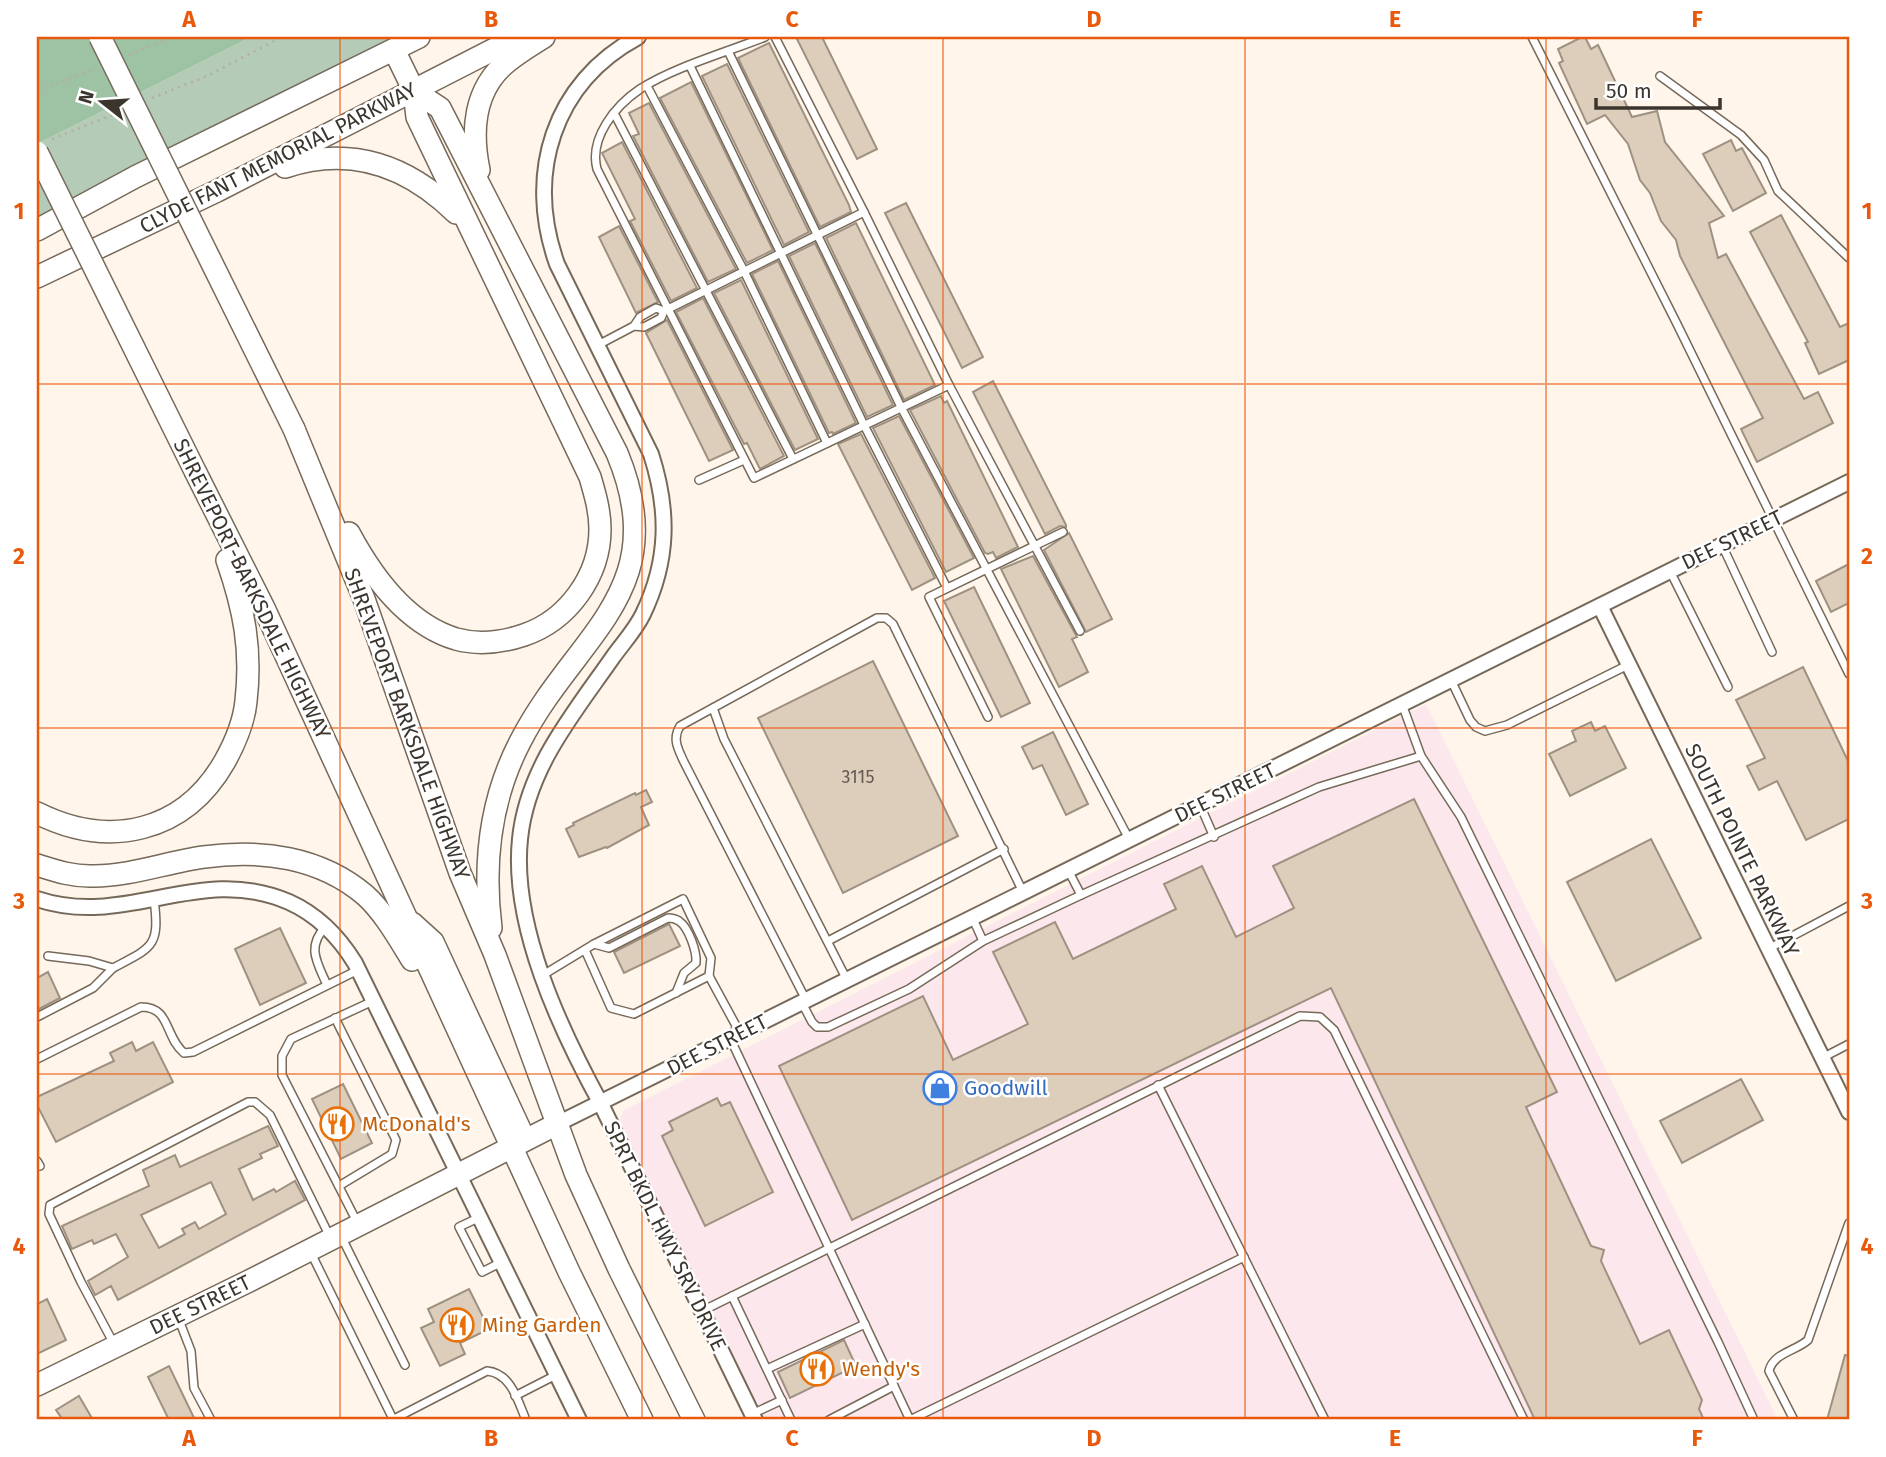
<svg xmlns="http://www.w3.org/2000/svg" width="1886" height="1457" font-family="'Fira Sans',sans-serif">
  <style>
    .commercial { fill: #fce7ec }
    .green { fill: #b3cbb7 }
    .forest { fill: #9dc2a4 }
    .building { fill: #ddcebc; stroke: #9f9181; stroke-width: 2; fill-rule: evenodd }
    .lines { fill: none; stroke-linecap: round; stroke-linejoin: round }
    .lane-casing { stroke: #766959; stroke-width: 10 }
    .street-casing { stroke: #766959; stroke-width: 18 }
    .secondary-casing { stroke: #766959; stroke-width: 24 }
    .path { stroke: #b6ada4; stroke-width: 2.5; stroke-dasharray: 2 5; stroke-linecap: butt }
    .lane { stroke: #fff; stroke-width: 7 }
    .street { stroke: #fff; stroke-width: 14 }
    .secondary { stroke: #fff; stroke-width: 21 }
    .secondary-bridge-casing { stroke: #766959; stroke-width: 24; stroke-linecap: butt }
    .secondary-bridge { stroke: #fff; stroke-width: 21 }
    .grid { fill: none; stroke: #e8590c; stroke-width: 2; stroke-opacity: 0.55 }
    .labels { text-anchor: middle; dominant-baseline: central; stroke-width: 5; stroke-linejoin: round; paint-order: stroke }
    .number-label { font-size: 18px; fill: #645b52 }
    .street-label { font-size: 21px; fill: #3b352e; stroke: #fff }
    .shop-label { font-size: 21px; fill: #366cbe; stroke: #fff; text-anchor: start }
    .food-label { font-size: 21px; fill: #c56008; stroke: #fff; text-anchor: start }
    .neatline { fill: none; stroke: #e8590c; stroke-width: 2.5 }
    .grid-label { font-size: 23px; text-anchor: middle; font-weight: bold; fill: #e8590c }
  </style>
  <rect width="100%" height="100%" fill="#fff5ea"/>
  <polygon class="commercial" points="1426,704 1778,1420 762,1420 624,1145 618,1123 624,1110"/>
  <polygon class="green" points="251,37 397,37 37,220 37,144"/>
  <polygon class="forest" points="37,37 251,37 37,144"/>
  <g class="building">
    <polygon points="796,37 822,37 877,149 857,159"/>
    <polygon points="1582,37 1585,37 1591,49 1598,45 1632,117 1657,111 1665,142 1724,216 1709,223 1718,258 1726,254 1804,399 1818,392 1833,423 1757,462 1741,429 1763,418 1680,256 1676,240 1661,221 1650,193 1640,180 1628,144 1605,115 1587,124 1559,63 1563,61 1558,49"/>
    <polygon points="769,43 849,205 851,212 820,227 738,58"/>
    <polygon points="727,64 809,232 784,245 702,76"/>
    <polygon points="691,82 773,250 747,263 660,98"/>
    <polygon points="649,103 736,269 708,282 633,136 639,134 629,113"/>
    <polygon points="1731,140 1736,151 1742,148 1766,193 1733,211 1703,154"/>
    <polygon points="622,142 697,288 671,301 630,221 635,219 602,153"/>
    <polygon points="906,203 983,357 962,368 885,213"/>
    <polygon points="1781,215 1840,327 1849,323 1849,360 1819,374 1805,343 1808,342 1750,232"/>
    <polygon points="856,223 935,385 904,400 826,238"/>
    <polygon points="619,226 658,302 636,313 599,237"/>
    <polygon points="815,243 893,405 867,417 789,256"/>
    <polygon points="778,261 856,423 833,434 832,432 829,433 752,274"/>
    <polygon points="741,280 818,439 795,450 714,293"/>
    <polygon points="703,298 784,456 760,469 747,443 744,444 676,312"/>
    <polygon points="667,320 733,450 709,461 646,333"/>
    <polygon points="993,381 1066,525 1066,527 1060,526 1045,534 973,392"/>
    <polygon points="941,396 944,403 947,401 1018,547 996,558 993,552 988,554 985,553 910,410"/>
    <polygon points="899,416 974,558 946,572 873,428"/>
    <polygon points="861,434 935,578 912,590 838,444"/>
    <polygon points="1069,533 1112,619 1086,632 1044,550"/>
    <polygon points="1033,556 1077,637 1072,639 1088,672 1059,687 1001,569"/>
    <polygon points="1849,564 1849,603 1831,612 1816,581"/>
    <polygon points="974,587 1030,703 1001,717 944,601"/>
    <polygon points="873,661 958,836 843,893 758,718"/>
    <polygon points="1803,667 1849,763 1849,819 1806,840 1777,781 1759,790 1747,766 1765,758 1736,700"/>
    <polygon points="1591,722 1595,731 1605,726 1626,768 1570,796 1549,754 1576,741 1572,731"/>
    <polygon points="1053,732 1088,804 1066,815 1042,765 1033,769 1022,747"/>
    <polygon points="646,790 652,802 641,807 649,825 607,848 606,847 579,857 566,829 574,825 573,823 635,793 636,795"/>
    <polygon points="1414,799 1557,1092 1526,1107 1591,1246 1604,1250 1601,1261 1640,1344 1669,1330 1702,1400 1699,1409 1704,1420 1535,1420 1331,988 852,1220 779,1066 923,996 953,1060 1028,1024 993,952 1055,922 1073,959 1176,909 1164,884 1202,866 1236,937 1294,908 1273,866"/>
    <polygon points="1651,839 1701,938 1616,981 1567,882"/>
    <polygon points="669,924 680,946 624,973 614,952"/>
    <polygon points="280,928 306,983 260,1005 235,949"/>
    <polygon points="48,972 60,998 37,1010 37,978"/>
    <polygon points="132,1042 136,1051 153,1042 173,1082 56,1142 37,1105 37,1097 114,1061 110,1053"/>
    <polygon points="1741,1079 1763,1120 1682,1163 1660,1121"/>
    <polygon points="343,1084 372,1143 341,1159 312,1099"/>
    <polygon points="717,1098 721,1106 730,1102 773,1192 705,1226 662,1136 673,1130 669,1122"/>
    <path d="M268,1126L278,1146L260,1154L262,1158L239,1169L253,1200L274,1189L276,1192L295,1181L305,1200L118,1300L111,1286L95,1295L88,1281L128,1257L116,1234L94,1244L92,1240L72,1249L62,1226L149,1186L143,1170L175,1155L180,1167ZM211,1182L226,1214L199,1229L195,1222L182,1229L185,1234L159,1248L141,1215Z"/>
    <polygon points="469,1289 489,1329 460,1343 465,1354 440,1366 421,1328 434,1322 428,1309"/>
    <polygon points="47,1299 66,1340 37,1354 37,1304"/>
    <polygon points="844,1340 856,1366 790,1398 778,1372"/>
    <polygon points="1845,1355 1849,1356 1849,1420 1827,1420"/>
    <polygon points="169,1366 195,1420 169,1420 148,1377"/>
    <polygon points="79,1396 93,1420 63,1420 56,1410"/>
  </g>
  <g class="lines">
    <defs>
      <g id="lane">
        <path d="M765,37C727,52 674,67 640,89C615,106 589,138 597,169L754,478L949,385L864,212L775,37"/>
        <polyline points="1532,37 1676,322 1849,674"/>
        <polyline points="728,51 901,407 1129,839"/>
        <polyline points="690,66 864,425 947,588"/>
        <polyline points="1660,76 1741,135 1764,160 1778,191 1849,258"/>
        <polyline points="647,86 744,271 827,443"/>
        <polyline points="614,113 793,459"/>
        <polyline points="664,311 864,212"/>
        <polyline points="598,345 634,326 640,317 656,308 664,311 661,318 644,327 634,326"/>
        <polyline points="949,385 1080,631"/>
        <polyline points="699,480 744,460"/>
        <polyline points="1722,545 1772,652"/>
        <polyline points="1670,571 1728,687"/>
        <polyline points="1451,680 1470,720 1476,727 1485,731 1507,725 1628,665"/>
        <polyline points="1402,704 1421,756 1461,817 1718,1342 1754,1420"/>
        <polyline points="713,708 724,739 847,980"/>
        <polyline points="988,717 929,597 1063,532"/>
        <polyline points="1200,805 1214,837"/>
        <polyline points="1068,870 1081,895"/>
        <polyline points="972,917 983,941"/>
        <path d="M326,926C306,947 317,962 327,985"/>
        <polyline points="828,941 1004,849"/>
        <path d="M594,944L609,948L668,918C671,918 676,919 679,921C689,928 697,952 696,963L684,973L676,993"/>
        <polyline points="1768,949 1849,906"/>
        <polyline points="585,950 611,1008 634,1014 709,976"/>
        <path d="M48,956L89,961L113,968C153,947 160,947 154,899"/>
        <polyline points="543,975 594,944 683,899 711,958 709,976 740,1033"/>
        <path d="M806,1000L684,762C678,749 672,739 680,726L877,618H886L893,624L1023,892"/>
        <polyline points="802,1003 812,1022 817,1027 828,1027 909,989 983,941 1081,895 1319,787 1421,756"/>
        <polyline points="37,1017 93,988 113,968"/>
        <polyline points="335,1018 396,1140 392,1154 339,1186"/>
        <polyline points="730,1038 910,1420 1244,1257"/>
        <polyline points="1822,1058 1849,1044"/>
        <path d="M37,1059L141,1007C171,1007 164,1036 184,1053L193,1052L358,970"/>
        <polyline points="1158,1085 1325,1420"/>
        <polyline points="37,1161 40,1166"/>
        <polyline points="478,1218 459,1227 482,1272 500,1263"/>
        <polyline points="357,1222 282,1075 282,1056 291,1039 373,1001"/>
        <polyline points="342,1238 405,1365"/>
        <polyline points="311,1253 393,1419"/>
        <polyline points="732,1296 791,1420"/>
        <polyline points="702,1311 1300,1016 1320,1017 1334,1030 1524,1420"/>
        <polyline points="179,1320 191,1351 194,1388 211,1420"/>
        <polyline points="115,1346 81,1282 49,1214 50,1205 248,1102 255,1102 270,1115 330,1237"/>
        <polyline points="767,1369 865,1324"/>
        <polyline points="515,1396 556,1375"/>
        <polyline points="752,1414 782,1400"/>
        <path d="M392,1420L487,1371C511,1373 518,1401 526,1420"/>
        <polyline points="829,1420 894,1386"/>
        <path d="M1794,1420L1769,1371C1773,1353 1796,1351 1808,1340L1849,1223"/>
      </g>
      <g id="street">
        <path d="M638,37C553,83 525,174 557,264L651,454C669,510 669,560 643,614C636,629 623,643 613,657C574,713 527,768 520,839C511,925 560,1029 601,1104L755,1420"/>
        <polyline points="1600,606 1849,1112"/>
        <path d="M37,899C127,929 199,863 289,902C318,915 339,937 355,963L579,1420"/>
        <polyline points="557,1124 1849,482"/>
      </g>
      <g id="secondary">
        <path d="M414,91L440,108L617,453C675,592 575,634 520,742C490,800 483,864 491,928"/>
        <path d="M285,167C351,145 408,166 456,213"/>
        <path d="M479,170C471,131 474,89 507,62C518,53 531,45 544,37"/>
        <polyline points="37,230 135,177 419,37"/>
        <polyline points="37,277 217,191 518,37"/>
        <polyline points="294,429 364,599 460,873 495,955 576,1175 619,1269 694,1420"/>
        <polyline points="196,473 264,608 569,1272 642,1420"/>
        <path d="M349,533C372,576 406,624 456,639C478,645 503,642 524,635C568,620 600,576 600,529C600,511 595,494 590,477L417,117L414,91L394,50"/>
        <path d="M37,813C109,849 184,833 225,761C235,743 244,722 246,701C252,649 244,609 227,560"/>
        <path d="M37,865C56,871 74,877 94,876C131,876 167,862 204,857C261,849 320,857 365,895C384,912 399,939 412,960"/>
        <polyline points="412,923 433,942 525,1140"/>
        <polyline points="37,1385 247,1282 557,1124"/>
      </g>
    </defs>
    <use href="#lane" class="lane-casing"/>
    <use href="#street" class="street-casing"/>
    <use href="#secondary" class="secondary-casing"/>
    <g class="path">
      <polyline points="129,55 171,37"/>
      <polyline points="37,91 96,68"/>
      <polyline points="152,98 207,76 282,37"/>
      <polyline points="52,139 117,113"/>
    </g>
    <use href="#lane" class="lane"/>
    <use href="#street" class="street"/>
    <use href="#secondary" class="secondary"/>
    <defs>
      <g id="secondary-bridge">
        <polyline points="100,37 294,429"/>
        <polyline points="37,152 196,473"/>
      </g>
    </defs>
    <use href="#secondary-bridge" class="secondary-bridge-casing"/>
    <use href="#secondary-bridge" class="secondary-bridge"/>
  </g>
  <path class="grid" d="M340,37V1420M642,37V1420M943,37V1420M1245,37V1420M1546,37V1420M37,384H1849M37,728H1849M37,1074H1849"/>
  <defs>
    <symbol id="shop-ring" viewBox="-11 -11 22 22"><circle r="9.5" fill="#fff" stroke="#3f7fe0" stroke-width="1.5"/><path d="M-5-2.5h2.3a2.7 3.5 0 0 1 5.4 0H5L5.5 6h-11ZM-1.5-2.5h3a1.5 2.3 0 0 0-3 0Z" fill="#3f7fe0"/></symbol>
    <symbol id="restaurant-ring" viewBox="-11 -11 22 22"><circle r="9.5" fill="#fff" stroke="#e8710a" stroke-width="1.5"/><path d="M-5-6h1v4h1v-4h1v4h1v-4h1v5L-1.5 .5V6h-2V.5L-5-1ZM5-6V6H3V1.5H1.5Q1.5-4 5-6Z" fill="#e8710a"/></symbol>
  </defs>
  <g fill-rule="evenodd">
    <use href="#shop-ring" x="921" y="1069" width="38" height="38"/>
    <use href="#restaurant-ring" x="318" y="1105" width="38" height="38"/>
    <use href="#restaurant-ring" x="438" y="1306" width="38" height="38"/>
    <use href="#restaurant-ring" x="798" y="1350" width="38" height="38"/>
  </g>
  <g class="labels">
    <g class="number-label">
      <text x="858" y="777">3115</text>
    </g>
    <g class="street-label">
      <text transform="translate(278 158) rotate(-27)">CLYDE FANT MEMORIAL PARKWAY</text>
      <text transform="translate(1732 540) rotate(-26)">DEE STREET</text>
      <text transform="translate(252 589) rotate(64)">SHREVEPORT-BARKSDALE HIGHWAY</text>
      <text transform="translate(407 724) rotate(70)">SHREVEPORT BARKSDALE HIGHWAY</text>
      <text transform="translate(1225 793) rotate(-26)">DEE STREET</text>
      <text transform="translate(1742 850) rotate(64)">SOUTH POINTE PARKWAY</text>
      <text transform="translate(717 1045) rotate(-27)">DEE STREET</text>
      <text transform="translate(665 1236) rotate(64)">SPRT BKDL HWY SRV DRIVE</text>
      <text transform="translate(200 1305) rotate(-26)">DEE STREET</text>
    </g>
    <g class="shop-label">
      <text x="964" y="1088">Goodwill</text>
    </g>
    <g class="food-label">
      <text x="362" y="1124">McDonald's</text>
      <text x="482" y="1325">Ming Garden</text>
      <text x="842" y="1369">Wendy's</text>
    </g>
  </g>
  <rect width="1886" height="1457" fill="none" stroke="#ffffff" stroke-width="77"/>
  <g transform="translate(102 102) rotate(287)" stroke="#ffffff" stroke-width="5" paint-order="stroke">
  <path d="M0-5L12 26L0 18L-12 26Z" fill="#3b352e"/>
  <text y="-10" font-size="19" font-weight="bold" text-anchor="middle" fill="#3b352e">N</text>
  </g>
  <path d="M1596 98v10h124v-10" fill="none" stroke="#3b352e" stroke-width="3.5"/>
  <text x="1606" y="98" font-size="21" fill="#3b352e" stroke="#ffffff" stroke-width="5" paint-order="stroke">50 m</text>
  <rect x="38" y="38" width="1810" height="1380" class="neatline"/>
  <g class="grid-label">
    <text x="189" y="27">A</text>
    <text x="491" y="27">B</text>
    <text x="792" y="27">C</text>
    <text x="1094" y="27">D</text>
    <text x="1395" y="27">E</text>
    <text x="1697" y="27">F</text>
    <text x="19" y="219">1</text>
    <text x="1867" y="219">1</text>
    <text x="19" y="564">2</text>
    <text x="1867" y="564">2</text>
    <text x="19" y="909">3</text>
    <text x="1867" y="909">3</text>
    <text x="19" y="1254">4</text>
    <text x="1867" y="1254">4</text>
    <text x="189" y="1446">A</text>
    <text x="491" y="1446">B</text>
    <text x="792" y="1446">C</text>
    <text x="1094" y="1446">D</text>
    <text x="1395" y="1446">E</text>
    <text x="1697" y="1446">F</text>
  </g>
</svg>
